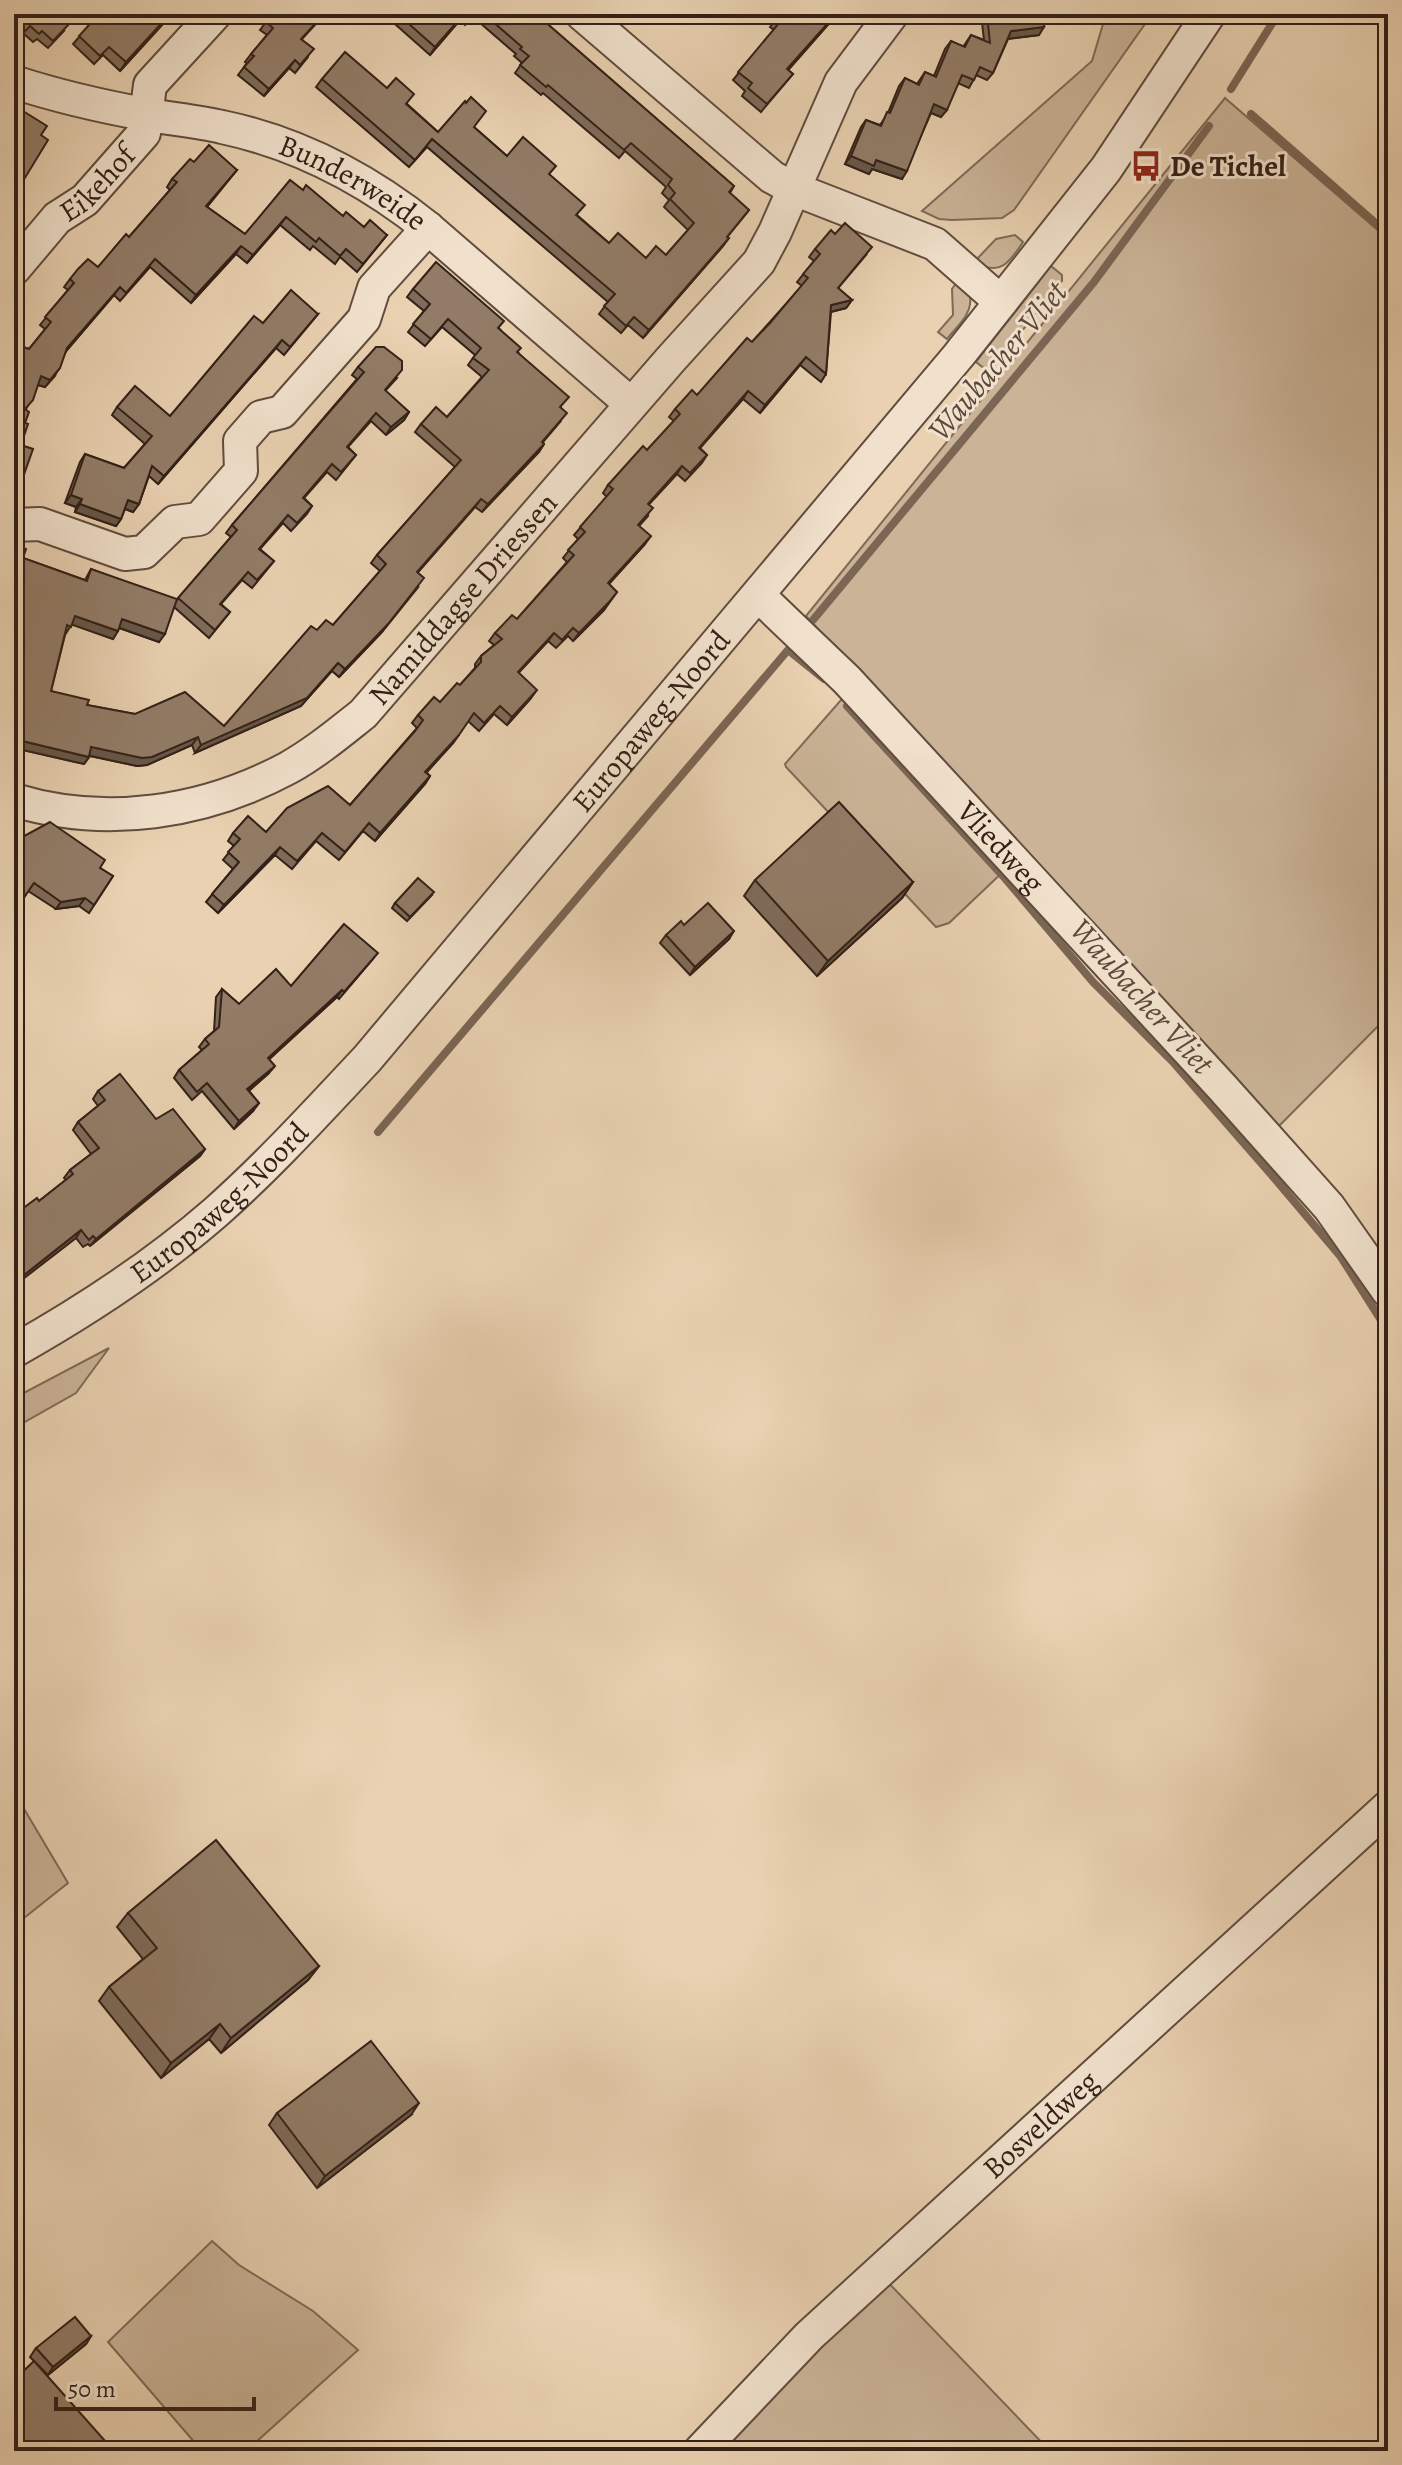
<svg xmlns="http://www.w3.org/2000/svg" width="1402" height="2465" font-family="Alegreya,serif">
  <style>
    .green { fill: #cab397; stroke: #7e6a57; stroke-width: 2 }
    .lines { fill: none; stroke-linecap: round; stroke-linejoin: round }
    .stream { stroke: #7b6654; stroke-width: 8 }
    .minor-casing { stroke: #604c3e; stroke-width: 36 }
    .minor { stroke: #f1e1cc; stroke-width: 32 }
    .wall { fill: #7e6b59; stroke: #332017; stroke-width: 2 }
    .shaded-wall { fill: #665748; stroke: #332017; stroke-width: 2 }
    .building { fill: #927c67; stroke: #332017; stroke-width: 2 }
    .labels { text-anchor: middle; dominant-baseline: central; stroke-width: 6; stroke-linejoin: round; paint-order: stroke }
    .poi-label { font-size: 30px; font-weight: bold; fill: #332017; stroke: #f1e1cc; text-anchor: start }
    .street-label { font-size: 30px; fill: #332017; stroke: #f1e1cc }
    .water-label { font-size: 32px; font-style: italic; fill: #5d493b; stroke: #f1e1cc }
  </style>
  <rect width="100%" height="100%" fill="#e9d1b1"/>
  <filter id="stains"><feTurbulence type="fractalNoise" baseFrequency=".0025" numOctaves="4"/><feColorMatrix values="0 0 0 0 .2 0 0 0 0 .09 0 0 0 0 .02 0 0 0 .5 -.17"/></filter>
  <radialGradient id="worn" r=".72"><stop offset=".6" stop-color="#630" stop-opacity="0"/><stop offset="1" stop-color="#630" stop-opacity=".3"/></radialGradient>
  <g class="green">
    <polygon points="1106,14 1152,14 1014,210 1002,218 952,220 939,219 922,211 1092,61"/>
    <polygon points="1225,98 1388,239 1388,1016 1279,1126 806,616"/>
    <path d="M1015,235L1023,242C1010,262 999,278 975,261L996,239Z"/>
    <polygon points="1051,266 1062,275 1062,281 989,372 976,362"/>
    <path d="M957,282L970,295C973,314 958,325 947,339L938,332L953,315L952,289Z"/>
    <polygon points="848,692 1005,870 949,923 936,927 786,767 785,764"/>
    <polygon points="109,1348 76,1393 14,1428 14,1398"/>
    <polygon points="14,1792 68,1883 14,1926"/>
    <polygon points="212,2241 239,2265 313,2311 358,2350 246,2451 202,2451 108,2342"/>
    <polygon points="882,2276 1050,2451 713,2451"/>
  </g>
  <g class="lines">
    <g class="stream">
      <polyline points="1231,89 1278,14"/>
      <polyline points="1251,114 1388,234"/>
      <polyline points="813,620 1094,282 1209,126"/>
      <polyline points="847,706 1003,876 1093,982 1174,1063 1270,1173 1341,1257 1388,1331"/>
      <polyline points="378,1132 788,650 824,679"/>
    </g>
    <defs>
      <g id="minor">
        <polyline points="582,14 772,177 794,189 935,244 1001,302"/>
        <path id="s1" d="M14,82C57,96 100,106 144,114C170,119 197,121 222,127C298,143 368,180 428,228L631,404"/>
        <path id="s2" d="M14,269L57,218L85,200L144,133L150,85L215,14"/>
        <polyline points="14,525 40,524 125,554 144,552 175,522 199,519 241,471 240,441 261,417 282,412 364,319 374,288 428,228"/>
        <path id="s3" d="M758,595L847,680L1221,1086L1329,1207L1388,1291"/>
        <path id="s4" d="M14,800C106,828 204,813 288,768C315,753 339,733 363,714L671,359L759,262L775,232L841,82L892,14"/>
        <path id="s5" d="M14,1351C85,1311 154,1266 216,1212C270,1164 318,1111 367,1059L959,355L1106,169L1209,14"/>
        <path id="s6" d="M700,2451L809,2336L1388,1807"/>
      </g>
    </defs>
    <use href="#minor" class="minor-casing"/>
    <use href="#minor" class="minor"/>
  </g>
  <g class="wall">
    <polygon points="14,14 64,31 48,48 37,39 33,42 24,34 14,45"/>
    <polygon points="99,14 172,14 120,71 103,55 94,64 73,44"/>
    <polygon points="272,14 325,14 302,39 308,57 295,73 289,68 264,96 238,75 247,63 245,62 251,54 267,35 260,30"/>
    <polygon points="402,14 536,14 734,186 730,193 749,210 727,237 723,246 643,338 628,325 621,333 599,314 608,302 427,147 409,167 316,87 322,79 407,104 438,132 474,127 507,156 550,175 577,215 609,243 646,258 666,255 688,230 664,207 669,200 662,193 666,187 625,151 619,158 543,93 541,95 515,73 522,63 514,56 516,54 472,16 465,25 460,20 430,55 395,24"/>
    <polygon points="780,14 833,19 788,70 793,74 761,112 742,96 745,91 733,80 774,30 770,27"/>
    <polygon points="981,14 1043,14 1039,35 1008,39 993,73 987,80 976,75 969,88 958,83 941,117 931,113 902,179 872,169 869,174 845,164 861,127 866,120 880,125 888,113 899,86 905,78 917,84 925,72 934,76 945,49 951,41 963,47 971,35 984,40"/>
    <polygon points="41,135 23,181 18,189 14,187"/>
    <polygon points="194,162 237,170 207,207 245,234 303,190 343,216 364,227 387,235 357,272 340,257 335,264 313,246 310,250 280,225 247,263 236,254 191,303 150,267 120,301 114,295 66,351 55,376 45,387 38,385 26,409 15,491 14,491 14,344 29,349 45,329 40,325 68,290 64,287 70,279 98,267 129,237 170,190 167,187 172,179"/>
    <polygon points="815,249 866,255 838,288 852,300 846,308 831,312 826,374 821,382 800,365 760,413 743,399 700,448 707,455 702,463 685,481 677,474 649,504 648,516 639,526 645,544 609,584 617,592 604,610 573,641 568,636 556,648 548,641 518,673 531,698 507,725 494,714 479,731 468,721 453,743 426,772 430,776 425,784 375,841 363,831 339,860 316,841 292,869 275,855 218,913 206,902 233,869 223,860 234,846 228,841 233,833 266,832 350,805 417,728 412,723 418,715 440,702 460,685 475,668 475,664 481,656 494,645 489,641 495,633 517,619 567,562 563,558 578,539 574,535 607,497 603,493 608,485 647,450 674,421 669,417 675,409 697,395 752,342 802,286 797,282 814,261 809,257"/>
    <polygon points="413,289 499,328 561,407 561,421 543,442 544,444 539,452 482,512 475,507 418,572 382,632 339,677 332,671 301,706 195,753 192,745 147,765 137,766 90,756 84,764 14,748 14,544 23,558 85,580 91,569 176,601 231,537 226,533 232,525 357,379 352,375 358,367 397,378 385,391 409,412 404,420 386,435 371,421 348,447 356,455 336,480 327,472 304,498 312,506 307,514 291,531 283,523 260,549 274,561 252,588 242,580 221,604 230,612 209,638 174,607 159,642 119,628 113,639 72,624 65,635 51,691 87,705 135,714 224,726 317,630 333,625 380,571 371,563 377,555 455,467 415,432 421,424 447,417 482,377 468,365 475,355 442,327 425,346 408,332 424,311 407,297"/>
    <polygon points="318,314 284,355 276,348 158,484 149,476 139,504 133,512 125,509 121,519 116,526 75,512 76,507 65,503 80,462 85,454 124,468 145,444 112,415 117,407 170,416 263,323"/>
    <polygon points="14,838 100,868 113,876 89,913 79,906 56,909 28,891 20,904 14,900"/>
    <polygon points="755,880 913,882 902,898 817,976 744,896"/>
    <polygon points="431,896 407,921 392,908 395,903"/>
    <polygon points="684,925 729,939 690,975 660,943 666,935"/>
    <polygon points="372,960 339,999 337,997 269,1059 269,1073 249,1091 259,1103 253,1111 234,1129 202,1091 192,1100 174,1078 179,1070 202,1050 199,1047 205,1039 214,1031 216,997 222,989 239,1004 291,986"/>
    <polygon points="98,1091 156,1119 205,1149 200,1156 90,1246 88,1244 83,1247 76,1238 39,1201 66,1180 64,1178 70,1170 91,1154 73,1130 78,1122 98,1106 93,1099"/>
    <polygon points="128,1913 319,1966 308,1980 221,2053 209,2039 161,2078 99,2001 109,1987 143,1959 117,1927"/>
    <polygon points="277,2113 411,2115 317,2188 269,2125"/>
    <polygon points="91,2336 86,2344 48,2375 30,2357 36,2348"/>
    <polygon points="14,2380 114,2451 15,2451"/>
  </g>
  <g class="shaded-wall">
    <polygon points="170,14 172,14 120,71 126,62"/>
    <polygon points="464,14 460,20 430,55 435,47"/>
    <polygon points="836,14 833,19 782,77 787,69"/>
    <polygon points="1044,27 1039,35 1005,39 1011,31"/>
    <polygon points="295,60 289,68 264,96 269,89"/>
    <polygon points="934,104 947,110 941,117 929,112"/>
    <polygon points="851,156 876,160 907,171 902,179 872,169 869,174 845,164"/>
    <polygon points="286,217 280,225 247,263 253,255"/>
    <polygon points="729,238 723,246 643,338 649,330"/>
    <polygon points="241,246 236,254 191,303 196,295"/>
    <polygon points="120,287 114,295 62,356 67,348"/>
    <polygon points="852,300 846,308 826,313 831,305"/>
    <polygon points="282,340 276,348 158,484 164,476"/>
    <polygon points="806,357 800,365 760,413 765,405"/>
    <polygon points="60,368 45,387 35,384 41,376"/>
    <polygon points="748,391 743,399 693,456 699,448"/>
    <polygon points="409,412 404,420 386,435 391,427"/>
    <polygon points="544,444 539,452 482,512 488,504"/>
    <polygon points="682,466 677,474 642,512 648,504"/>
    <polygon points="14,481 21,483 15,491 14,491"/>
    <polygon points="71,495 82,499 76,507 65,503"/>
    <polygon points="481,499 475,507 412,579 417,572"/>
    <polygon points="128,500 139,504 133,512 123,508"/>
    <polygon points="80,504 121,519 116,526 75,512"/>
    <polygon points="651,536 645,544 602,591 608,583"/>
    <polygon points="419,586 382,632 339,677 345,669"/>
    <polygon points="609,602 604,610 573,641 579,633"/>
    <polygon points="75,616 118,631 113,639 70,624"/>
    <polygon points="122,619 165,634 159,642 117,627"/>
    <polygon points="554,633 548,641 512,680 518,672"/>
    <polygon points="338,663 301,706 195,753 201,745"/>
    <polygon points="537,690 531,698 507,725 512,717"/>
    <polygon points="459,735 453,743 420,780 425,772"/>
    <polygon points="198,737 192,745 147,765 137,766 86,755 91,747"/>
    <polygon points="14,739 89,757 84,764 14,748"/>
    <polygon points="430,776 425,784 375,841 380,833"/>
    <polygon points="280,847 275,855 218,913 224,905"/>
    <polygon points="913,882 902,898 817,976 828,961"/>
    <polygon points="85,898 79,906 56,909 61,902"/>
    <polygon points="734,931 729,939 690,975 695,967"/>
    <polygon points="342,990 337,997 263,1065 268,1058"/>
    <polygon points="275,1066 269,1073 241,1097 247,1089"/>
    <polygon points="259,1103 253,1111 234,1129 239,1121"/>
    <polygon points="205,1149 200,1156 90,1246 96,1239"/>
    <polygon points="81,1230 76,1238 14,1286 14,1283"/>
    <polygon points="319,1966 308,1980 221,2053 231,2038"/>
    <polygon points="220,2024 209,2039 161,2078 171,2063"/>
    <polygon points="419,2103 411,2115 317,2188 325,2176"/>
    <polygon points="91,2336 86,2344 48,2375 53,2367"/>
  </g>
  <g class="building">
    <polygon points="14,14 60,14 70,23 53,41 42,31 39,34 30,26 14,43"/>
    <polygon points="99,14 170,14 126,62 109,47 100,56 79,36"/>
    <polygon points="272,14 324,14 301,39 314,49 300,65 295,60 269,89 244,67 254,56 251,54 273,28 266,22"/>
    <polygon points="402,14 464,14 435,47 400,16"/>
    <polygon points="484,14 536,14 734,186 729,192 749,210 727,237 729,238 649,330 634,317 626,326 604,306 615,294 432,139 415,160 322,79 345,52 387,88 396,78 414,94 406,104 438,132 465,101 466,103 471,97 486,111 474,127 507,156 523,137 556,166 549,174 585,205 576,215 609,243 618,233 646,258 656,246 666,255 694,223 670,199 675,193 668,185 672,179 631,143 624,150 548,85 546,87 520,65 529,56 520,49 522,47"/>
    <polygon points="780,14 836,14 787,69 793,74 767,104 748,88 752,83 738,72 780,22 776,19"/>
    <polygon points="987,14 1043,14 1044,27 1011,31 993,73 980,67 974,80 962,75 947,110 934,104 907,171 876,160 874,166 851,156 866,120 881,126 887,112 890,113 905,78 919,85 925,72 936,77 951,41 965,47 971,35 990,43"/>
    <polygon points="15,106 47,126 41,135 48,140 23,181 19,179 14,187 14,108"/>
    <polygon points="209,145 237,170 206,206 245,234 290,180 303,190 306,185 343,216 346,212 364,227 370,220 387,235 363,264 346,249 340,256 319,238 316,242 286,217 253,255 241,246 196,295 155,259 126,293 120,287 67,348 60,368 50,380 41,376 33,400 25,409 29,412 25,423 28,424 21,445 33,449 21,483 14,481 14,344 29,349 51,322 45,317 74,283 70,279 78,269 88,259 98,267 126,234 129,237 177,182 172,179 190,159 194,162"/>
    <polygon points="845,223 872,247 838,288 852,300 831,305 826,374 806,357 765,405 748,391 699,448 707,455 690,473 682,466 648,504 653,508 638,525 651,536 608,583 617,592 609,602 579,633 573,628 562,640 554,633 518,672 537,690 512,717 500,706 484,723 474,713 459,735 425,772 430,776 380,833 369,823 345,852 322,833 297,861 280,847 224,905 212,894 239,862 228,852 240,839 233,833 248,816 266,832 287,808 328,786 350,805 415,731 423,720 418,715 434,697 440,702 457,683 460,685 481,662 481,656 502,639 495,633 512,615 517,619 574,555 568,550 585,532 580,527 613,489 608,485 643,446 647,450 680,414 675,409 692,390 697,395 747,338 752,342 770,323 808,278 803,274 820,254 815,249 831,230 835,234"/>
    <polygon points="436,262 504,321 498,328 521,348 517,352 569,397 560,407 567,413 542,442 544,444 488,504 481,499 417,572 424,578 388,624 345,669 338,663 307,698 201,745 198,737 152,757 142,758 91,747 89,757 14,739 14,544 26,549 23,558 87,581 91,569 177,599 165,634 122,619 118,631 75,616 71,627 67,625 51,691 89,700 87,705 135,714 185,692 224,726 311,626 317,630 326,620 333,625 386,564 377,555 461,460 421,424 436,407 447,417 489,370 473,358 481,348 448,319 431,339 413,324 430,304 413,289"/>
    <polygon points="291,290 318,314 290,347 282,340 164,476 152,466 139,504 128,500 121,519 80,504 82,499 71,495 85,454 124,468 152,436 117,407 135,386 170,416 254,316 263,323"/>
    <polygon points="376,347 384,347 402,361 402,370 385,390 409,412 391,427 376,413 347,447 356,455 341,472 332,464 303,498 312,506 297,523 288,515 259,549 274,561 257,580 248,572 220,604 230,612 215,630 178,598 237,530 232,525 364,372 358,367"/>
    <polygon points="839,802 913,882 828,961 755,880"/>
    <polygon points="50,822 105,860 100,868 113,876 94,905 85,898 61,902 34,883 25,896 14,888 14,838 17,840"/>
    <polygon points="418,878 434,892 410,917 395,903"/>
    <polygon points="708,903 734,931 695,967 666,935 681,921 684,925"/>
    <polygon points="344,924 378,953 344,992 342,990 268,1058 275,1066 247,1089 259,1103 239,1121 207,1083 197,1092 179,1070 209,1044 205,1039 219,1027 222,989 239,1004 276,969 291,986"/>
    <polygon points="120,1074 156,1119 173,1109 205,1149 96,1239 93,1236 89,1240 81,1230 14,1283 14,1215 37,1198 39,1201 73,1174 70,1170 99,1148 78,1122 105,1100 98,1091"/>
    <polygon points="216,1840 319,1966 231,2038 220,2024 171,2063 109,1987 157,1948 128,1913"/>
    <polygon points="371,2041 419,2103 325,2176 277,2113"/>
    <polygon points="75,2317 91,2336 53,2367 36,2348"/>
    <polygon points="34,2361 114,2451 28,2451 14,2436 14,2380"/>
  </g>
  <defs>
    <symbol id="bus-bare" viewBox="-9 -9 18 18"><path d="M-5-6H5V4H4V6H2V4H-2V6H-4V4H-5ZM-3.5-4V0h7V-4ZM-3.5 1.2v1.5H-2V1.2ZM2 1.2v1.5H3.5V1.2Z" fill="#8f2418" stroke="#f1e1cc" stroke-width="2.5" paint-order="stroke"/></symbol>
  </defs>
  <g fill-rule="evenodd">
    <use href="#bus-bare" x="1124" y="144" width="44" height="44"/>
  </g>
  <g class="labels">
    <g class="poi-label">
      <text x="1170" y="166">De Tichel</text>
    </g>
    <g class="street-label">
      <text stroke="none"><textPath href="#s2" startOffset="120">Eikehof</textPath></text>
      <text stroke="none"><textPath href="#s1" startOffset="356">Bunderweide</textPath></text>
      <text stroke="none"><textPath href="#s4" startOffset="528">Namiddagse Driessen</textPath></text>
      <text stroke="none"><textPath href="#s5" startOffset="902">Europaweg-Noord</textPath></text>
      <text stroke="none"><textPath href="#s3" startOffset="350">Vliedweg</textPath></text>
      <text stroke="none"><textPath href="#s5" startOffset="254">Europaweg-Noord</textPath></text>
      <text stroke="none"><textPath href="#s6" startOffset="472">Bosveldweg</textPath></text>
    </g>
    <g class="water-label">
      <text transform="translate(997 361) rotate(-50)">Waubacher Vliet</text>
      <text transform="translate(1142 996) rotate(48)">Waubacher Vliet</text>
    </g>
  </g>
  <rect width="1402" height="2465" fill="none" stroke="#e9d1b1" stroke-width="48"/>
  <rect x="16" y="16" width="1370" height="2433" fill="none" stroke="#332017" stroke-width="4"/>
  <rect x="24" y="24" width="1354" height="2417" fill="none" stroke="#332017" stroke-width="2"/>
  <path d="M56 2397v12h198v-12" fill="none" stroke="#332017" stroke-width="4"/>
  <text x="68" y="2397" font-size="24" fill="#332017" stroke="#f1e1cc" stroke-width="6" paint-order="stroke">50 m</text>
  <rect width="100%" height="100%" filter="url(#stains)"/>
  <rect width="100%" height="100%" fill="url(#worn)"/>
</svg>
